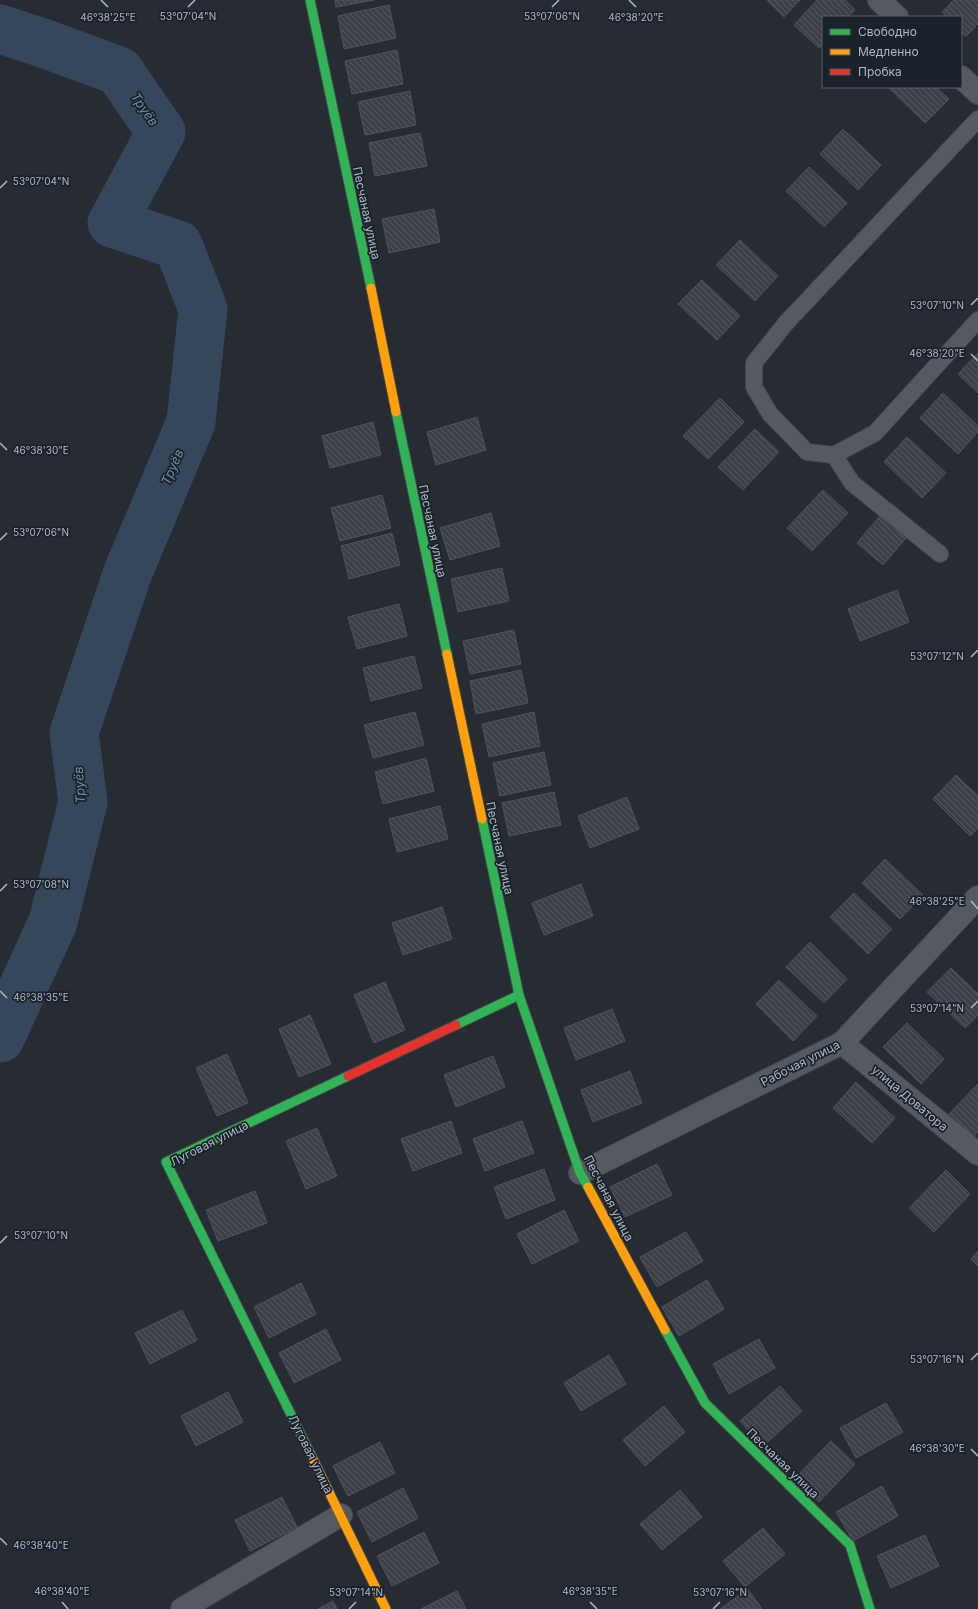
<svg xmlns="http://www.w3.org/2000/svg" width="978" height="1609" font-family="Inter,sans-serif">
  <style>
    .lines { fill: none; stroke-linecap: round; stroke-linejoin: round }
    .river { stroke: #35475b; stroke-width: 49 }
    .building { fill: url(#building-back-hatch); stroke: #4d535a }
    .lane-casing { stroke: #43484c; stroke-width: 18 }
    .street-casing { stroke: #43484c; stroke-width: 24 }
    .fast-casing { stroke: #43484c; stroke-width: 11 }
    .slow-casing { stroke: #43484c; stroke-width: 11 }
    .jam-casing { stroke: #43484c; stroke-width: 11 }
    .lane { stroke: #555a60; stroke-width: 16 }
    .street { stroke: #555a60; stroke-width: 22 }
    .fast { stroke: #30b455; stroke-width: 9 }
    .slow { stroke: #ff9f0a; stroke-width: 9 }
    .jam { stroke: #e5322d; stroke-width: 9 }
    .ticks { fill: none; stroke: #aeb8c4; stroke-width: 1.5 }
    .labels { text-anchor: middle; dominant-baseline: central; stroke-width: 3.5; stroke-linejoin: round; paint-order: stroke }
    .street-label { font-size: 12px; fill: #aeb8c4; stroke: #1a222c }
    .water-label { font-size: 13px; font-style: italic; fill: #708ba7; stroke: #1a222c }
    .ticks-label { font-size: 10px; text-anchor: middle; fill: #aeb8c4; stroke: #1a222c; stroke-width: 3.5; stroke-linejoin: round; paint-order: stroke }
  </style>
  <defs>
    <pattern id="building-back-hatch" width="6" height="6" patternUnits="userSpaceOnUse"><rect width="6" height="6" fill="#3d4147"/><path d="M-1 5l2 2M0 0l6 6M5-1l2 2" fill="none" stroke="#565a60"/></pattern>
  </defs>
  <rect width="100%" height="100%" fill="#262c32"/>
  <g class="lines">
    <polyline class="river" points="0,29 43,43 119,71 161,132 112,223 178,245 203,309 191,422 128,572 74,733 83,802 53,922 0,1038"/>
  </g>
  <g class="building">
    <polygon points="335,0 374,0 336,7"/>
    <polygon points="767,0 800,0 784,17"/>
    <polygon points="817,0 845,0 855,10 848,17 823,17 823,44 819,48 794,25"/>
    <polygon points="954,0 978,0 978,24 966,36 961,32 961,17 947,17 942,12"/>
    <polygon points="389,5 396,38 344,49 338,16"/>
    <polygon points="397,50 403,84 352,94 345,61"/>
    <polygon points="888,87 936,87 949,99 925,123"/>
    <polygon points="410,91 416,125 365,135 358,102"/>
    <polygon points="843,129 881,165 858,190 820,154"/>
    <polygon points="420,133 427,166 375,176 369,143"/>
    <polygon points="809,167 847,203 824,227 786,191"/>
    <polygon points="434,209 440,242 389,253 382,219"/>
    <polygon points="740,240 778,276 755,301 716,265"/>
    <polygon points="702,280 740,316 717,340 678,304"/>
    <polygon points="978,353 978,393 958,374"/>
    <polygon points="943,393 978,426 978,432 958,454 920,418"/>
    <polygon points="720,398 744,422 708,459 683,436"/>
    <polygon points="477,417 486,450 436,465 427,432"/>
    <polygon points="373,422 381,455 330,468 322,436"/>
    <polygon points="755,429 779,452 743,490 718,467"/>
    <polygon points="907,437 946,473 922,498 884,462"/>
    <polygon points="823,490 848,513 812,551 787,528"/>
    <polygon points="382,495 391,528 340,541 331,508"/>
    <polygon points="891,503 917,525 883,565 857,543"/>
    <polygon points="491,513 500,546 450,560 440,528"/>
    <polygon points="392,533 400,565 349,579 341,546"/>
    <polygon points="502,568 509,601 458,612 451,579"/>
    <polygon points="897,590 909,622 860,641 848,609"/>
    <polygon points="399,604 407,636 357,649 348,617"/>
    <polygon points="514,630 521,664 470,674 463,641"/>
    <polygon points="414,656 422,688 371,701 363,668"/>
    <polygon points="521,670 528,703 476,714 470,681"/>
    <polygon points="415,712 424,745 373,758 364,725"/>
    <polygon points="534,712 540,746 489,757 482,724"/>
    <polygon points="544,752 551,785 500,796 493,763"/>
    <polygon points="426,758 434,791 383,804 375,772"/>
    <polygon points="956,775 978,796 978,828 970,836 933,799"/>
    <polygon points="554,792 561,825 509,836 502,803"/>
    <polygon points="627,797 639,829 590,848 578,816"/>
    <polygon points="440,806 448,839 397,852 389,819"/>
    <polygon points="885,859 923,895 900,919 862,883"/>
    <polygon points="581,884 593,916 544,935 532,903"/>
    <polygon points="854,893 892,929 868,954 830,917"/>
    <polygon points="442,907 452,939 403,955 392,923"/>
    <polygon points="810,942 847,979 824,1003 786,967"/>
    <polygon points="951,968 978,994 978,1015 965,1028 927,992"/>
    <polygon points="779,980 817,1016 793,1041 756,1004"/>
    <polygon points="385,982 405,1030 374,1043 354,995"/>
    <polygon points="612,1009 625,1041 576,1060 564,1028"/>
    <polygon points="310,1015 331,1064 299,1077 279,1029"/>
    <polygon points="907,1023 944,1059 921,1084 883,1047"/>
    <polygon points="227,1054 248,1103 217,1116 196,1068"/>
    <polygon points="493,1056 505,1087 456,1107 444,1075"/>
    <polygon points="630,1071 642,1103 593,1122 581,1090"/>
    <polygon points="856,1082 895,1118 872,1143 833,1108"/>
    <polygon points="978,1084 978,1132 973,1137 949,1114"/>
    <polygon points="451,1121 462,1153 413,1171 401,1139"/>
    <polygon points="522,1121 534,1153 485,1171 473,1139"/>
    <polygon points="317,1128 337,1176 306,1189 286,1141"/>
    <polygon points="657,1164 672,1195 625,1217 610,1187"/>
    <polygon points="544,1169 555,1200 506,1219 494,1187"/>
    <polygon points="946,1170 970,1194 934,1232 909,1208"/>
    <polygon points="255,1191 267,1223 218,1241 206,1210"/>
    <polygon points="564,1210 579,1241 532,1264 517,1234"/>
    <polygon points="686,1232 703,1261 657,1287 640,1257"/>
    <polygon points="978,1251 978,1266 971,1259"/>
    <polygon points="707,1280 724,1309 679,1336 662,1307"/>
    <polygon points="301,1283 316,1314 269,1338 254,1307"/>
    <polygon points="182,1310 197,1340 150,1364 135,1333"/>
    <polygon points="326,1329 341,1360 294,1383 279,1353"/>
    <polygon points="759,1339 775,1368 729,1394 713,1364"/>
    <polygon points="609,1355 626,1384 581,1411 564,1383"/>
    <polygon points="780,1386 802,1411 763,1446 740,1421"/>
    <polygon points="228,1392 243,1422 196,1446 181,1416"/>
    <polygon points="886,1403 903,1432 856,1458 840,1428"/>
    <polygon points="664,1406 685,1432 645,1466 623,1440"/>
    <polygon points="831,1441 855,1464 819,1502 794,1479"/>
    <polygon points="380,1442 395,1473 348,1496 333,1466"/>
    <polygon points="882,1486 898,1516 853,1541 836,1512"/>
    <polygon points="403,1488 418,1518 372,1542 357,1512"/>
    <polygon points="680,1490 702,1517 662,1550 640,1524"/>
    <polygon points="282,1497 297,1527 250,1551 235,1520"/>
    <polygon points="763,1528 785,1554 745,1587 723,1561"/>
    <polygon points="424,1532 439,1563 392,1586 377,1556"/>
    <polygon points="925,1535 939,1566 891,1588 877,1556"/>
    <polygon points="748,1589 762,1609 720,1609"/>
    <polygon points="457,1591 466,1609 421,1609"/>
    <polygon points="333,1601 337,1609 318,1609"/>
  </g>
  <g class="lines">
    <defs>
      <g id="lane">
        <polyline points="978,119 786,323 754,363 754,387 770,414 807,452 834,455 875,433 978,320"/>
        <polyline points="834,455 852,483 940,554"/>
      </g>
      <g id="street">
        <polyline points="879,0 897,17"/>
        <polyline points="961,77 978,93"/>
        <polyline points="842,1043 978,1154"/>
        <polyline points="580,1173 842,1043 978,897"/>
        <polyline points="182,1609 341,1515"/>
      </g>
      <g id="fast">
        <polyline points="310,0 371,288"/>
        <polyline points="396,412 447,654"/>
        <polyline points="482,819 519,995 580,1173 588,1187"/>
        <polyline points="456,1025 519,995"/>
        <polyline points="665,1330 705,1403 850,1545 870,1609"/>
        <polyline points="311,1455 166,1162 348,1076"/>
      </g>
      <g id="slow">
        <polyline points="371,288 396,412"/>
        <polyline points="447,654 482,819"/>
        <polyline points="588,1187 665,1330"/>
        <polyline points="311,1455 386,1609"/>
      </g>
      <polyline id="jam" points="348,1076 456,1025"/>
    </defs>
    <use href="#lane" class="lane-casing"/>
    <use href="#street" class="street-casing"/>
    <use href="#fast" class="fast-casing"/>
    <use href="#slow" class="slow-casing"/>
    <use href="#jam" class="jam-casing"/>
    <use href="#lane" class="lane"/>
    <use href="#street" class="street"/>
    <use href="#fast" class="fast"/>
    <use href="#slow" class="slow"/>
    <use href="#jam" class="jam"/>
  </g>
  <path class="ticks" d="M101,0L108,7M629,0L636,7M188,7L195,0M552,7L559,0M0,188L7,181M971,305L978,298M971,354L978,361M0,443L7,450M0,540L7,533M971,657L978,650M0,891L7,884M971,901L978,909M0,991L7,998M971,1008L978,1001M0,1243L7,1236M971,1360L978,1353M971,1449L978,1456M0,1538L7,1545M62,1602L68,1609M590,1602L597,1609M349,1609L356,1602M713,1609L720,1602"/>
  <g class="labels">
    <g class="street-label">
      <text transform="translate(367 213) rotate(78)">Песчаная улица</text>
      <text transform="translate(433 531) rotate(78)">Песчаная улица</text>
      <text transform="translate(500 848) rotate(78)">Песчаная улица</text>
      <text transform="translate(800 1063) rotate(-27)">Рабочая улица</text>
      <text transform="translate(910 1098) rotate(40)">улица Доватора</text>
      <text transform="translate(209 1143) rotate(-27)">Луговая улица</text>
      <text transform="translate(609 1198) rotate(63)">Песчаная улица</text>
      <text transform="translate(311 1454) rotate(64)">Луговая улица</text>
      <text transform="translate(783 1463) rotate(44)">Песчаная улица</text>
    </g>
    <g class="water-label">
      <text transform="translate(145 109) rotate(55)">Труёв</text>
      <text transform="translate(172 467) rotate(-67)">Труёв</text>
      <text transform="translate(79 785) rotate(-94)">Труёв</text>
    </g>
  </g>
  <g class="ticks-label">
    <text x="188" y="20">53°07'04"N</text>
    <text x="552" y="20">53°07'06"N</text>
    <text x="108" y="21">46°38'25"E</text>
    <text x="636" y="21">46°38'20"E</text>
    <text x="41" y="185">53°07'04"N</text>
    <text x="937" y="309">53°07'10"N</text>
    <text x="937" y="357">46°38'20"E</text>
    <text x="41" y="454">46°38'30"E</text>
    <text x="41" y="536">53°07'06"N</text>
    <text x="937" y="660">53°07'12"N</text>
    <text x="41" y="888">53°07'08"N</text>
    <text x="937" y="905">46°38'25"E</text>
    <text x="41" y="1001">46°38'35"E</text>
    <text x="937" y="1012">53°07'14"N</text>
    <text x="41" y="1239">53°07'10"N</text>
    <text x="937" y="1363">53°07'16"N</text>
    <text x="937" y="1452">46°38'30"E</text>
    <text x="41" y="1549">46°38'40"E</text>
    <text x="62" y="1595">46°38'40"E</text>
    <text x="590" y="1595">46°38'35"E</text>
    <text x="356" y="1596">53°07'14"N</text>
    <text x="720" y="1596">53°07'16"N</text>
  </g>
  <rect x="822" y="16" width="140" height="72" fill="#1a222c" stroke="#555e69"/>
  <rect x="830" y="29" width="20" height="6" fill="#30b455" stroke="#555e69"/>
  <text x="858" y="36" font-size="12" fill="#aeb8c4">Свободно</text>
  <rect x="830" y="49" width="20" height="6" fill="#ff9f0a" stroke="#555e69"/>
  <text x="858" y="56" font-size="12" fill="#aeb8c4">Медленно</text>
  <rect x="830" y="69" width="20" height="6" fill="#e5322d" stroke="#555e69"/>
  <text x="858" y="76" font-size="12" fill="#aeb8c4">Пробка</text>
</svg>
